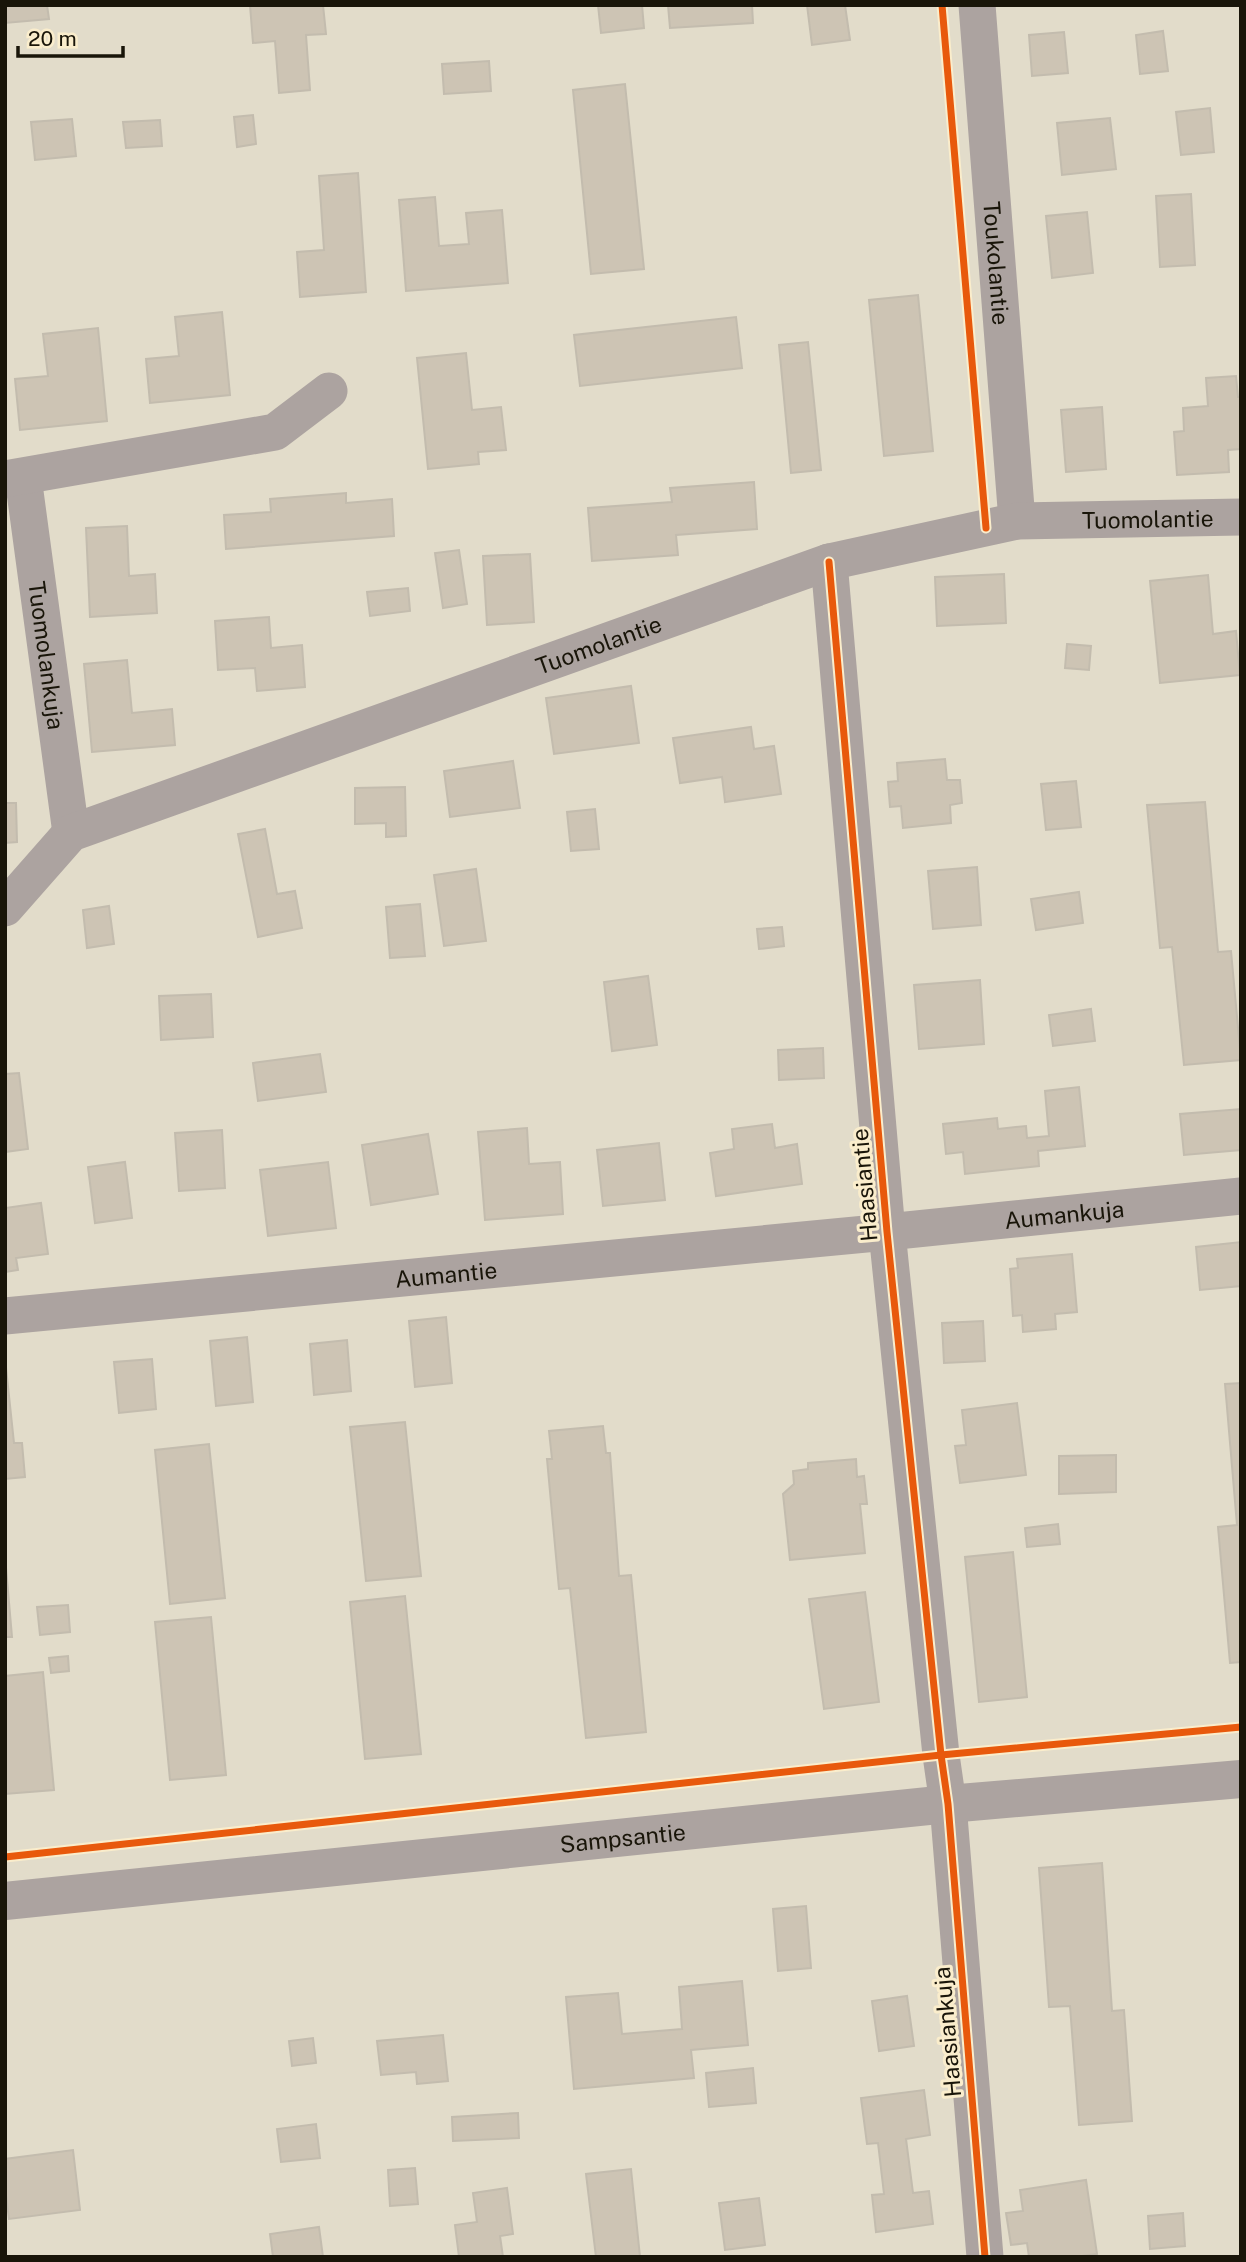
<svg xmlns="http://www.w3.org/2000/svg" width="1246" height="2262" font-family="'Public Sans',sans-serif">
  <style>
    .building { fill: #cdc4b4; stroke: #c3bcae; stroke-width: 2 }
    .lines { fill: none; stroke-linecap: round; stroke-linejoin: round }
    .minor { stroke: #aca3a0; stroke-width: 37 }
    .tertiary { stroke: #aca3a0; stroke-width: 38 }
    .cycleway-casing { stroke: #faedcc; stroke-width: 11 }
    .cycleway { stroke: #e8590c; stroke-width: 7 }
    .labels { text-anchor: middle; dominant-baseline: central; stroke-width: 6; stroke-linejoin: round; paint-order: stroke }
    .street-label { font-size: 23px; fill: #191509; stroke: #faedcc }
  </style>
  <rect width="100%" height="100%" fill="#e2dcca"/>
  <g class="building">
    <polygon points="5,5 47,5 49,19 5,23"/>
    <polygon points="250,5 323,5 326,34 306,35 310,90 279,93 275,41 253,43"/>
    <polygon points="598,5 642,5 644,28 601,33"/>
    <polygon points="668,5 752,5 753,23 670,28"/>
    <polygon points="807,5 845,5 850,40 812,45"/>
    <polygon points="1163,31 1168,71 1140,74 1136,35"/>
    <polygon points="1064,32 1068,73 1032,76 1029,35"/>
    <polygon points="489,61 491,91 444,94 442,64"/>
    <polygon points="625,84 644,269 591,274 573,90"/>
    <polygon points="1210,108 1214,152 1181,155 1176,112"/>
    <polygon points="253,115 256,144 237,147 234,117"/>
    <polygon points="1110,118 1116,169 1062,175 1057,123"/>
    <polygon points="72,119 76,156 35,160 31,122"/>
    <polygon points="160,120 162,146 126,148 123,122"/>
    <polygon points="358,173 366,292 300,297 297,252 324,250 319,176"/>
    <polygon points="1191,194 1195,265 1160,267 1156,196"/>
    <polygon points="435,197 439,246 469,244 466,213 502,210 508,283 406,291 399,200"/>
    <polygon points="1087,212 1093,273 1052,278 1046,216"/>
    <polygon points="918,295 933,451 884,456 869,300"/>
    <polygon points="222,312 230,395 150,403 146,359 179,356 175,317"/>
    <polygon points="736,317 742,368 580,386 574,335"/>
    <polygon points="98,328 107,421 20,430 15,379 48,376 43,334"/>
    <polygon points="808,342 821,470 791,473 779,345"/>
    <polygon points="466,353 472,410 501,407 506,450 478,452 479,464 428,469 417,358"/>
    <polygon points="1236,376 1238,397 1241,397 1241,449 1228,450 1229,472 1177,475 1174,432 1184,431 1183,408 1208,406 1206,378"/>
    <polygon points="1102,407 1106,469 1066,472 1061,410"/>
    <polygon points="754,482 757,529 676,535 678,555 592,561 588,508 672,502 670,488"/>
    <polygon points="346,493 346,503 392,499 394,536 226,549 224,515 271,512 270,499"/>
    <polygon points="127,526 129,576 155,574 157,613 90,617 86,528"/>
    <polygon points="459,550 467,604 443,608 435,553"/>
    <polygon points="530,554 534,622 487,625 483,556"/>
    <polygon points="1004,574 1006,623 937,626 935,577"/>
    <polygon points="1208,575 1213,634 1236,631 1240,675 1160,683 1150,581"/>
    <polygon points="408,588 410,611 370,616 367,592"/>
    <polygon points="269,617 271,648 302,645 305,687 257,691 255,668 218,670 215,621"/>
    <polygon points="1067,644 1091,646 1089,670 1065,668"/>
    <polygon points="127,660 132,713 172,709 175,745 92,752 84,664"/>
    <polygon points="631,686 639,743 554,754 546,698"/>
    <polygon points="751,727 754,749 774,746 781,794 725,802 722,777 680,783 673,738"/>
    <polygon points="945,759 947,780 960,780 962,803 950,805 951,823 903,828 901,806 890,807 888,782 898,781 897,763"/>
    <polygon points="513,761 520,808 450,817 444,771"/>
    <polygon points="1076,781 1081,827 1046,830 1041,784"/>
    <polygon points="405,787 406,836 386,837 386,823 355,824 355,788"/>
    <polygon points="1205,802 1218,952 1231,951 1241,1060 1184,1065 1172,947 1160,948 1147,805"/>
    <polygon points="5,803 16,803 17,842 5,843"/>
    <polygon points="595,809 599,849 571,851 567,812"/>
    <polygon points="265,829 277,894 295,891 302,928 258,937 238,834"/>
    <polygon points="977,867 981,925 933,929 928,871"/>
    <polygon points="476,869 486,941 444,946 434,875"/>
    <polygon points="1079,892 1083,923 1036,930 1031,899"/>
    <polygon points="420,904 425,956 390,958 386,907"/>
    <polygon points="109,906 114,944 87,948 83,910"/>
    <polygon points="782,927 784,946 759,949 757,929"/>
    <polygon points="648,976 657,1045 612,1051 604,982"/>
    <polygon points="980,980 984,1044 919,1049 914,985"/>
    <polygon points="211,994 213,1037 161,1040 159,996"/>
    <polygon points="1091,1009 1095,1041 1053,1046 1049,1015"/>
    <polygon points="823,1048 824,1078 779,1080 778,1050"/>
    <polygon points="320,1054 326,1092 258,1101 253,1063"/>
    <polygon points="19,1073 28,1149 5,1152 5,1074"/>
    <polygon points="1079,1087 1085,1146 1038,1151 1039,1166 965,1174 963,1152 946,1154 943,1124 997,1118 998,1129 1026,1126 1027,1138 1049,1136 1045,1091"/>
    <polygon points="1241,1109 1241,1150 1184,1155 1180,1114"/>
    <polygon points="772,1124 775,1148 797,1144 802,1184 716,1196 710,1153 734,1149 732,1129"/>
    <polygon points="527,1128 529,1164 560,1162 563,1214 485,1220 478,1132"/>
    <polygon points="222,1130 225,1188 179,1191 175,1133"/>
    <polygon points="428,1134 438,1194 371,1205 362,1145"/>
    <polygon points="659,1143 665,1200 603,1206 597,1150"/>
    <polygon points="125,1162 132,1218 95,1223 88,1167"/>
    <polygon points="328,1162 336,1228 268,1236 260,1170"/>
    <polygon points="41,1203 48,1254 16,1258 18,1270 5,1272 5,1208"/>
    <polygon points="1241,1242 1241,1286 1200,1290 1196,1247"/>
    <polygon points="1072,1254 1077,1312 1055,1314 1056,1329 1023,1332 1022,1315 1013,1316 1010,1269 1018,1268 1017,1259"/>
    <polygon points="446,1317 452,1383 415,1387 409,1321"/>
    <polygon points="983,1321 985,1361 944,1363 942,1323"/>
    <polygon points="247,1337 253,1402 216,1406 210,1341"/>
    <polygon points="347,1340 351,1391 314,1395 310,1344"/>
    <polygon points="5,1358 14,1443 22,1443 25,1477 5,1479"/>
    <polygon points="152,1359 156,1409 119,1413 114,1362"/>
    <polygon points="1241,1383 1241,1662 1230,1663 1218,1527 1237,1525 1225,1384"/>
    <polygon points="1017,1403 1026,1475 960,1483 955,1446 966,1445 962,1410"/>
    <polygon points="405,1422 421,1576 366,1581 350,1427"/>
    <polygon points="603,1426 606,1453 610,1453 619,1576 631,1575 646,1732 586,1738 570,1588 559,1589 547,1459 552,1459 549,1431"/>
    <polygon points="209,1444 225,1598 170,1604 155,1450"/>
    <polygon points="1116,1455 1116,1492 1059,1494 1059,1456"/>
    <polygon points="856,1459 857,1477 864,1476 867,1504 860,1504 865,1553 790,1560 783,1494 794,1484 793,1471 808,1469 808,1463"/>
    <polygon points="1058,1524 1060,1544 1027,1547 1025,1528"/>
    <polygon points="1013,1552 1027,1697 979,1702 965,1557"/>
    <polygon points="5,1556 12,1637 5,1637"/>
    <polygon points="865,1592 879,1702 824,1709 809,1599"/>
    <polygon points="405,1596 421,1754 365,1759 350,1602"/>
    <polygon points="68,1605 70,1632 40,1635 37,1607"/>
    <polygon points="211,1617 226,1775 170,1780 155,1622"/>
    <polygon points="68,1656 69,1671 51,1673 49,1658"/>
    <polygon points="43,1672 54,1790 5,1794 5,1676"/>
    <polygon points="1102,1863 1112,2011 1124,2010 1132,2121 1079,2125 1070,2006 1049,2007 1039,1868"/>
    <polygon points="806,1906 811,1968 778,1971 773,1909"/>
    <polygon points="742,1981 748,2045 691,2050 694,2078 574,2089 566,1997 618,1993 622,2034 682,2029 679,1987"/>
    <polygon points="907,1996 914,2046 879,2051 872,2001"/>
    <polygon points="443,2035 448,2081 417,2084 416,2072 381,2075 377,2041"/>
    <polygon points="313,2038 316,2063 292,2066 289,2041"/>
    <polygon points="753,2068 756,2103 709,2107 706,2073"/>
    <polygon points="924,2090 930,2135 906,2139 913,2193 929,2191 933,2224 876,2232 872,2195 884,2194 878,2143 867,2144 861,2098"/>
    <polygon points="518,2113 519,2138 453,2141 452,2117"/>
    <polygon points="316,2124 320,2158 281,2162 277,2129"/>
    <polygon points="73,2150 80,2210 9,2219 5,2188 5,2159"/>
    <polygon points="415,2168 418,2204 390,2206 388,2170"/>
    <polygon points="631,2169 640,2257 596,2257 586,2174"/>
    <polygon points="1086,2180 1097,2254 1075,2257 1029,2257 1027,2243 1011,2245 1006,2213 1023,2211 1020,2190"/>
    <polygon points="507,2188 513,2234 500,2236 503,2257 459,2257 455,2225 477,2222 473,2193"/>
    <polygon points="759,2198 765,2245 725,2250 719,2203"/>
    <polygon points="1183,2213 1185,2246 1150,2249 1148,2216"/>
    <polygon points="319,2227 323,2257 273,2257 270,2234"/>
  </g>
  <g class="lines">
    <g class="minor">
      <path id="s1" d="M977,5L1017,521"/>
      <path id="s2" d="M23,477L71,833"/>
      <polyline points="5,479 275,432 329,391"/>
      <polyline points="829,562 887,1232 941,1755 948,1804 985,2257"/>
      <path id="s3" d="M5,908L71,833L829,562L1017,521L1241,517"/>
      <path id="s4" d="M5,1316L887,1232L1241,1196"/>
    </g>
    <path class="tertiary" id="s5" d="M5,1901L948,1804L1241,1779"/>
    <defs>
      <g id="cycleway">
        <polyline points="942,5 986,528"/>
        <polyline points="829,562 887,1232 941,1755 948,1804 985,2257"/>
        <polyline points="5,1857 941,1755 1241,1727"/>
      </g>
    </defs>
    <use href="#cycleway" class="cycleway-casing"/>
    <use href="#cycleway" class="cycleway"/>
  </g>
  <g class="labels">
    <g class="street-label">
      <text stroke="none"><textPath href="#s1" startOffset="259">Toukolantie</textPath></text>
      <text stroke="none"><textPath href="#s3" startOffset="1228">Tuomolantie</textPath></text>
      <text stroke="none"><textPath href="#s3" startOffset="660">Tuomolantie</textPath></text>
      <text stroke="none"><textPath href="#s2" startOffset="180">Tuomolankuja</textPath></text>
      <text transform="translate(864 1185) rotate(-95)">Haasiantie</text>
      <text stroke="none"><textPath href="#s4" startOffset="1064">Aumankuja</textPath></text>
      <text stroke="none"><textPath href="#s4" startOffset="443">Aumantie</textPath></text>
      <text stroke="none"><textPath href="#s5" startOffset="621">Sampsantie</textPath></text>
      <text transform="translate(947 2032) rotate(-95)">Haasiankuja</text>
    </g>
  </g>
  <rect width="1246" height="2262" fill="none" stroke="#191509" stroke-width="14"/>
  <path d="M18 46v10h105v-10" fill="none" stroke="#191509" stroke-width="3.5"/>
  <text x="28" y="46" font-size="21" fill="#191509" stroke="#faedcc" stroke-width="5" paint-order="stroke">20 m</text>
</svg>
